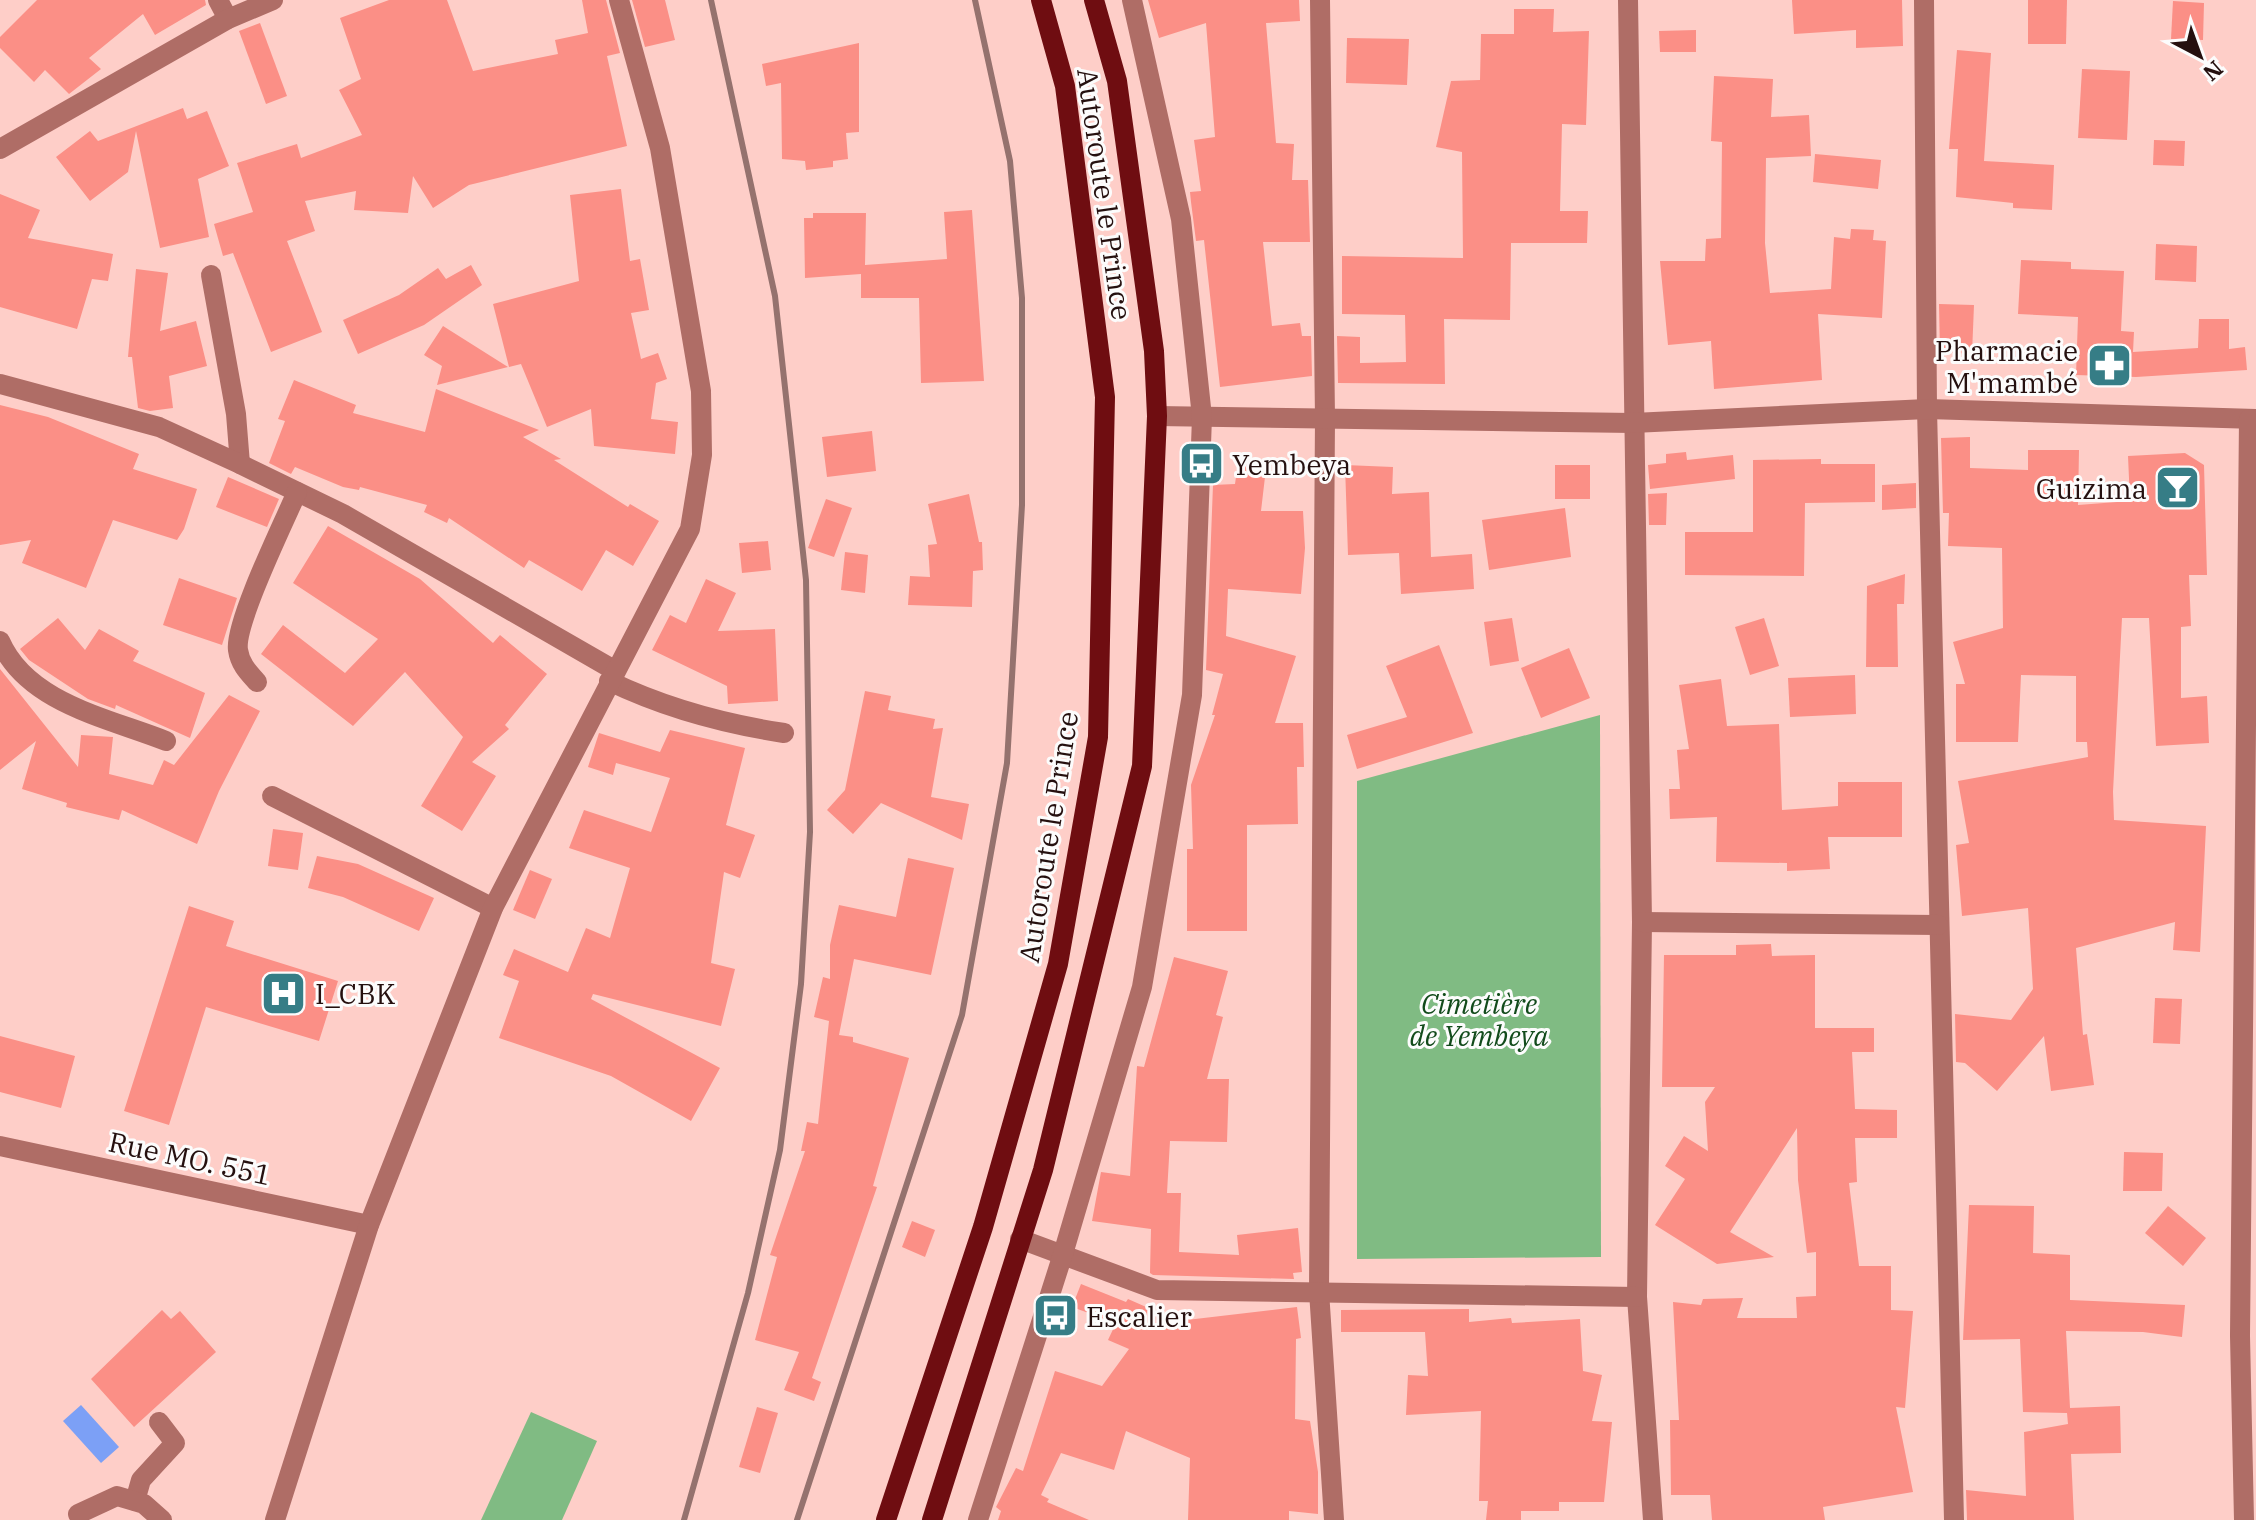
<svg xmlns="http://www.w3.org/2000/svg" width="2256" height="1520" font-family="'IBM Plex Serif',serif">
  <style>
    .green { fill: #80bb83 }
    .water { fill: #7ca0f6 }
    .building { fill: #fb8f86 }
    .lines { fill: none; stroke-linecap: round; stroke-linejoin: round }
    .minor { stroke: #af6d66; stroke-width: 20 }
    .major { stroke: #6f0d11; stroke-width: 20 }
    .rail { stroke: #95726e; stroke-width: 6 }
    .labels { text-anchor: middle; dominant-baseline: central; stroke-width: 6; stroke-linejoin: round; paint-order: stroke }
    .street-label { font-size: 28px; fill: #25100f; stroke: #fcfcfc }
    .poi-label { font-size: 28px; fill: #25100f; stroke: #fcfcfc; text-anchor: start }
    .park-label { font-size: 28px; font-style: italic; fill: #124b1b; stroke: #fcfcfc }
  </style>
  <rect width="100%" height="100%" fill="#fecec8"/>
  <g class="green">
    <polygon points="1600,715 1601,1257 1357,1259 1357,781"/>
    <polygon points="531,1412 597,1441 562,1520 481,1520"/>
  </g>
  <polygon class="water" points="81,1405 119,1447 101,1463 63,1421"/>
  <g class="building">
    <polygon points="37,0 205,0 206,5 155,35 143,14 89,58 101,69 69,94 45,70 34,82 0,48 0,37"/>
    <polygon points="389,0 447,0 473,71 558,54 555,40 588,33 582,0 606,0 620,53 607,56 627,146 469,185 433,208 413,176 408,213 354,210 356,191 305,201 315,231 287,241 322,332 271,352 233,253 223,256 214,224 253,212 237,163 297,144 301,158 362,135 339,90 361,79 340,18"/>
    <polygon points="632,0 665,0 675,40 645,47"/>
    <polygon points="1148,0 1299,0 1300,21 1266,23 1276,143 1294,144 1292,180 1308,180 1310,242 1263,242 1272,326 1300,323 1302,336 1311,336 1312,376 1220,387 1204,240 1196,241 1191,202 1190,192 1201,191 1194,140 1215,137 1206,23 1159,38"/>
    <polygon points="1792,0 1902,0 1903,46 1856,48 1856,30 1794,34"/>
    <polygon points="2028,0 2067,0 2066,44 2028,44"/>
    <polygon points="2173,1 2204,3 2203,40 2171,39"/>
    <polygon points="1514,9 1554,9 1553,32 1589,31 1586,125 1562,124 1560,211 1588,211 1587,243 1511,243 1510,320 1444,319 1445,384 1338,383 1337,336 1360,337 1360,363 1406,362 1405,315 1342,314 1342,256 1463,258 1462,152 1436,147 1451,81 1480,80 1481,34 1514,34"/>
    <polygon points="260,23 287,96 266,104 239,31"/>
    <polygon points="1696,30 1696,52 1660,52 1659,31"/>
    <polygon points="1347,38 1409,39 1407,85 1346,83"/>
    <polygon points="859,43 859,132 846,133 848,159 833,161 833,167 806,170 805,161 782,159 781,83 766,86 762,64"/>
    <polygon points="1957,50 1991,53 1984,161 2054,165 2052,210 2013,208 2013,203 1956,197 1958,149 1949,149"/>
    <polygon points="2082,69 2130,71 2127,140 2078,138"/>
    <polygon points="1714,76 1773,79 1771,117 1809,115 1811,156 1766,158 1765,243 1770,293 1831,289 1834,237 1850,239 1851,229 1874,230 1873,240 1886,241 1882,318 1818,314 1822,380 1714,389 1711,341 1668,345 1660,261 1705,261 1706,239 1721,238 1722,142 1711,141"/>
    <polygon points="183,108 187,119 207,111 229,166 198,179 209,237 160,248 136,131 128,172 90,201 56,157 90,131 98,141"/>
    <polygon points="2154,140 2185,141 2184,166 2153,165"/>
    <polygon points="1815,154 1881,160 1878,189 1813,182"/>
    <polygon points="621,189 630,261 640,259 649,310 631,313 641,359 658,353 667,379 656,383 651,419 678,422 675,454 594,446 591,409 547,427 521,364 509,367 493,304 579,281 570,195"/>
    <polygon points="0,194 40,210 28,238 113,254 108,281 92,279 77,329 0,307"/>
    <polygon points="972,210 984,381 921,383 919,298 861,298 861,274 805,278 804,218 813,218 813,213 866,213 865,265 947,259 944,212"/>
    <polygon points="2156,244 2197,246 2196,282 2155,280"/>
    <polygon points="2021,260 2071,262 2071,269 2124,271 2121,331 2134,332 2133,352 2198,348 2199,319 2229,319 2229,349 2245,347 2247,370 2136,377 2076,375 2078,317 2018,314"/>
    <polygon points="471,265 482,285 424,325 358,354 343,320 399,295 438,268 446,279"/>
    <polygon points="136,269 168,273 160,331 196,321 207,366 169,376 173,408 150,411 138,408 132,357 128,357"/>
    <polygon points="1939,304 1974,305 1972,354 1940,352"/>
    <polygon points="443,326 508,367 437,385 442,366 424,355"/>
    <polygon points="294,380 356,405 353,413 425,432 436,389 539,430 523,437 561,459 554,460 628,507 630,504 659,521 633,566 606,550 582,591 529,560 524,568 449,518 447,523 424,512 427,505 360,487 359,490 343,487 295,467 291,474 269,463 285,421 278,419"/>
    <polygon points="0,405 48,417 139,454 133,469 197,489 184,529 177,540 113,520 86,588 22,563 31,540 0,545"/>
    <polygon points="872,431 876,471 827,477 822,437"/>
    <polygon points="1970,437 1970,468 2028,470 2028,450 2079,450 2078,505 2130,501 2128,456 2185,453 2204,465 2207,575 2189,575 2191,626 2181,627 2181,698 2207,696 2209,743 2156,746 2149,618 2122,618 2113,792 2114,820 2206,826 2200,952 2173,950 2175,922 2076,948 2083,1035 2087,1034 2094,1085 2051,1091 2044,1036 1997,1091 1965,1063 1956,1062 1955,1014 2011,1020 2033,989 2028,908 1962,916 1956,845 1969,843 1958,781 2088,757 2087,742 2076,742 2076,676 2021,675 2018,742 1956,742 1956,684 1965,684 1953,642 2003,628 2002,548 1948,546 1949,513 1943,513 1941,438"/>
    <polygon points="1686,452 1687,460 1733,455 1735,479 1650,489 1648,465 1666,463 1666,454"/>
    <polygon points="1239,456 1267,460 1261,511 1303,511 1305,548 1301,594 1228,589 1226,636 1296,656 1275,723 1303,723 1304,767 1297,767 1298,824 1247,825 1247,931 1187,931 1187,849 1193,849 1191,785 1215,715 1212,715 1223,674 1206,670 1213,485 1235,484"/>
    <polygon points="1821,459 1821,464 1875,464 1875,502 1805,503 1804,576 1685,575 1685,532 1753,532 1753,460"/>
    <polygon points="1345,465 1393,467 1392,494 1429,492 1431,557 1472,554 1474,589 1401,594 1399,553 1348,555"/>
    <rect x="1555" y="465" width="35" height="34"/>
    <polygon points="228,477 279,499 267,527 216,507"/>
    <polygon points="1916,483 1916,508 1882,510 1882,485"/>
    <polygon points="1667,493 1666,525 1649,525 1648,494"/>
    <polygon points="969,494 979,542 982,542 983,570 973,571 972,607 908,605 910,576 930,577 928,545 937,544 928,504"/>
    <polygon points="826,499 852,508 834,557 808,548"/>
    <polygon points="1565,508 1571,557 1489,570 1482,520"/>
    <polygon points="328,526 420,579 493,643 500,635 547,674 505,725 509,729 472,762 496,776 462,831 421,806 463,737 405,672 353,726 261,654 283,625 345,673 378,639 293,583"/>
    <polygon points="768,541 771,570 742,573 739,543"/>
    <polygon points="845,552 868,555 865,593 841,590"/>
    <polygon points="1905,574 1904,604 1897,604 1898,667 1866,667 1867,586"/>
    <polygon points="179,578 237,598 222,645 163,625"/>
    <polygon points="706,579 736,593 718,631 775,629 778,701 728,704 727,686 652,650 670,615 686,623"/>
    <polygon points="58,618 85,650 99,629 139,651 133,661 205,693 190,738 116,705 115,709 88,699 29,660 20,649"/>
    <polygon points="1512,618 1519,661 1490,666 1484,622"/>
    <polygon points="1764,618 1779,666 1750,675 1735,627"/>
    <polygon points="1439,645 1473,733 1357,769 1347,735 1407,717 1386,666"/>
    <polygon points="1569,648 1590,698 1541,718 1521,668"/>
    <polygon points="0,669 78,767 81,735 113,737 109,774 153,785 164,760 174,765 229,695 260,711 219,791 197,844 122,810 119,820 66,807 67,803 22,789 36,741 0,770"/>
    <polygon points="1855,675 1856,714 1790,717 1788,678"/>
    <polygon points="1721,679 1727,726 1779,724 1782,810 1838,806 1838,782 1902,782 1902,837 1828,837 1830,869 1787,871 1787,863 1716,862 1717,817 1670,819 1669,789 1680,789 1677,750 1689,749 1679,685"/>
    <polygon points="865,691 891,696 888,710 935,719 933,729 943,728 931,797 969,804 962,840 881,803 853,834 827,810 845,790"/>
    <polygon points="670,730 745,748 726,825 755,835 740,878 724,872 711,963 735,969 721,1026 593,994 591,999 720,1068 691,1121 611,1076 499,1038 519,981 503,975 514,949 568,972 586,928 610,938 630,868 569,848 584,810 651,832 670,778 616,763 613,775 588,767 599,733 660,752"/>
    <polygon points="273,829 303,833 298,870 268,866"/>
    <polygon points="317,856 358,864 434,898 419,931 343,897 308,888"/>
    <polygon points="908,858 954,868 931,975 854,959 839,1035 853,1037 853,1042 909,1058 873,1186 877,1187 812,1378 821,1382 814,1401 784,1390 799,1352 755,1340 777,1257 770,1255 805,1151 801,1151 807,1122 818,1124 829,1021 814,1017 823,977 830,979 830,945 839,905 896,917"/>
    <polygon points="530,870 552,879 535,919 513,910"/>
    <polygon points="189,906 234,921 226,946 338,981 319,1041 206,1007 169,1125 124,1111"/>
    <polygon points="1771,944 1772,956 1815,955 1815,1028 1874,1028 1874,1052 1852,1052 1855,1109 1897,1110 1897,1138 1855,1138 1857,1182 1849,1183 1859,1266 1891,1266 1891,1310 1913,1311 1905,1408 1896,1407 1913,1492 1823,1507 1825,1520 1712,1520 1710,1495 1671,1495 1670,1420 1679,1420 1673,1302 1701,1305 1703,1299 1743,1298 1737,1318 1797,1318 1796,1297 1816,1296 1816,1252 1807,1253 1798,1180 1797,1128 1730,1232 1774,1257 1717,1264 1655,1225 1685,1179 1665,1166 1684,1136 1708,1151 1705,1102 1715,1087 1662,1087 1664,955 1736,955 1736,945"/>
    <polygon points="1174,957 1228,971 1216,1015 1223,1017 1207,1079 1229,1079 1227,1142 1170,1141 1167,1193 1181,1193 1179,1252 1239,1255 1237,1235 1298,1228 1302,1272 1293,1273 1294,1279 1153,1275 1150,1273 1151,1229 1092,1221 1101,1172 1130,1176 1137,1066 1144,1067"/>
    <polygon points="2155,998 2182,999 2180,1044 2153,1043"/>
    <polygon points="0,1036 75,1056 61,1108 0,1092"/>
    <polygon points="2124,1152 2163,1153 2162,1191 2123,1191"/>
    <polygon points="1969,1205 2034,1206 2033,1253 2070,1255 2070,1300 2185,1305 2182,1337 2143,1332 2066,1331 2070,1408 2120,1406 2121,1453 2071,1454 2074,1520 1967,1520 1966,1490 2026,1496 2024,1432 2068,1424 2067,1413 2023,1412 2020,1339 1963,1340"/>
    <polygon points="2168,1206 2206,1238 2183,1266 2145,1233"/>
    <polygon points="912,1221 935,1230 925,1257 902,1247"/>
    <polygon points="1081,1284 1126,1302 1128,1299 1178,1321 1297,1307 1301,1338 1296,1339 1295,1419 1310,1421 1318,1472 1318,1514 1289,1511 1289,1520 1188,1520 1190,1458 1126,1431 1114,1470 1061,1453 1041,1495 1049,1499 1047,1502 1089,1520 998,1520 1001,1511 996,1507 1016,1468 1023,1471 1055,1371 1102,1386 1129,1349 1108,1340 1116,1323 1072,1307"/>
    <polygon points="1469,1309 1469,1322 1511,1318 1512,1323 1580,1319 1583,1371 1602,1375 1592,1421 1612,1422 1604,1502 1559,1502 1559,1511 1521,1511 1521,1520 1486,1520 1488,1501 1479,1501 1481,1411 1406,1415 1408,1375 1428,1376 1425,1332 1341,1332 1341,1310"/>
    <polygon points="162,1310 171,1319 180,1311 216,1352 134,1427 91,1379"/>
    <polygon points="757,1407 778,1413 760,1473 739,1467"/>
  </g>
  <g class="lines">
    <g class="minor">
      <polyline points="218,0 228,19"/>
      <polyline points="1320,0 1325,418 1319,1291 1334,1520"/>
      <polyline points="1628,0 1642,922 1637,1297 1653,1520"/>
      <polyline points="1924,0 1927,409 1954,1520"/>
      <polyline points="0,149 228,19 273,0"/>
      <polyline points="211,275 236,414 240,464"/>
      <polyline points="0,384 159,427 240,464 343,514 614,670"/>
      <polyline points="1157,416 1633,423 1927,409 2256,419"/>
      <path d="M0,641C27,703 108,718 166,741"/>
      <path d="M609,681C663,707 725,724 784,733"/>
      <path d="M257,682C248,672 240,664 238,650C234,624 284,522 297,492"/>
      <polyline points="272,796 493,908"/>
      <polyline points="1642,922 1938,925"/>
      <polyline points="0,1146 369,1225"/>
      <polyline points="1020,1239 1157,1290 1637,1297"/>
      <polyline points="135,1501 141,1480 175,1443 159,1422"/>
      <polyline points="78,1514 117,1496 144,1504 162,1520"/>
      <polyline points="275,1520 369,1225 493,908 690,529 702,455 701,391 660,148 619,0"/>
      <polyline points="978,1520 1063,1254 1142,987 1192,695 1202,417 1181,219 1132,0"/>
      <polyline points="2244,1520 2240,1336 2249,419"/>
    </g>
    <g class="major">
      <polyline points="886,1520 983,1227 1058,964 1098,737 1105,397 1065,86 1041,0"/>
      <polyline points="932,1520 1043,1170 1142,766 1157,416 1154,351 1117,81 1094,0"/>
    </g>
    <g class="rail">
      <polyline points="684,1520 748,1293 780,1150 801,984 810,832 806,580 775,296 711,0"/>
      <polyline points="797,1520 962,1015 1007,763 1022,505 1022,298 1010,161 975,0"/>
    </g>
  </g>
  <defs>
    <symbol id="pharmacy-square" viewBox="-11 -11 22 22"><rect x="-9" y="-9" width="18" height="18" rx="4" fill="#367d86" stroke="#fcfcfc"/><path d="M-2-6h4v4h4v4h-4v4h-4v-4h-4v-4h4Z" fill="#fff"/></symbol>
    <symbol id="bus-square" viewBox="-11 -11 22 22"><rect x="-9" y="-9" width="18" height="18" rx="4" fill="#367d86" stroke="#fcfcfc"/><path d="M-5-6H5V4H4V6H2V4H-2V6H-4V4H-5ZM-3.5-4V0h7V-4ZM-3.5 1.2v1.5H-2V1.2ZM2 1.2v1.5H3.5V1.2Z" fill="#fff"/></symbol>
    <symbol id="bar-square" viewBox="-11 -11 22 22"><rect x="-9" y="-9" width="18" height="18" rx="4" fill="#367d86" stroke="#fcfcfc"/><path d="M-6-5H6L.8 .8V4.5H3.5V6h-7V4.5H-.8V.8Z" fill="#fff"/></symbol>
    <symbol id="hospital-square" viewBox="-11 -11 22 22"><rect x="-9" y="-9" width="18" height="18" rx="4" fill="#367d86" stroke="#fcfcfc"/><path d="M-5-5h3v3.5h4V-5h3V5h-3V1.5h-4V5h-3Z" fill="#fff"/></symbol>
  </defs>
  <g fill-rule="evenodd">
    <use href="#pharmacy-square" x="2084" y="340" width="51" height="51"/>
    <use href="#bus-square" x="1176" y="438" width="51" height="51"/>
    <use href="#bar-square" x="2152" y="462" width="51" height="51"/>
    <use href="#hospital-square" x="258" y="968" width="51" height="51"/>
    <use href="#bus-square" x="1030" y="1290" width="51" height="51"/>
  </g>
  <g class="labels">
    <g class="street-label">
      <text transform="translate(1105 194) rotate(82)">Autoroute le Prince</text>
      <text transform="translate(1048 837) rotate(-81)">Autoroute le Prince</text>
      <text transform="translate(190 1158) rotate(12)">Rue MO. 551</text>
    </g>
    <g class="poi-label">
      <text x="2078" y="350" text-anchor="end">Pharmacie<tspan x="2078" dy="32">M'mambé</tspan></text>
      <text x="1232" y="464">Yembeya</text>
      <text x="2147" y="488" text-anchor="end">Guizima</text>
      <text x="315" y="993">I_CBK</text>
      <text x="1086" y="1316">Escalier</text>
    </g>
    <g class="park-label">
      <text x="1479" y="1003">Cimetière<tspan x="1479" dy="32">de Yembeya</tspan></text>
    </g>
  </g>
  <g transform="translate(2200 56) rotate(139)" stroke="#fcfcfc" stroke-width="6" paint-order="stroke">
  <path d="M0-6L14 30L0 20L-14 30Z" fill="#25100f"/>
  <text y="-12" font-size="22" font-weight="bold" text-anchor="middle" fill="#25100f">N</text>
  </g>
</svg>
